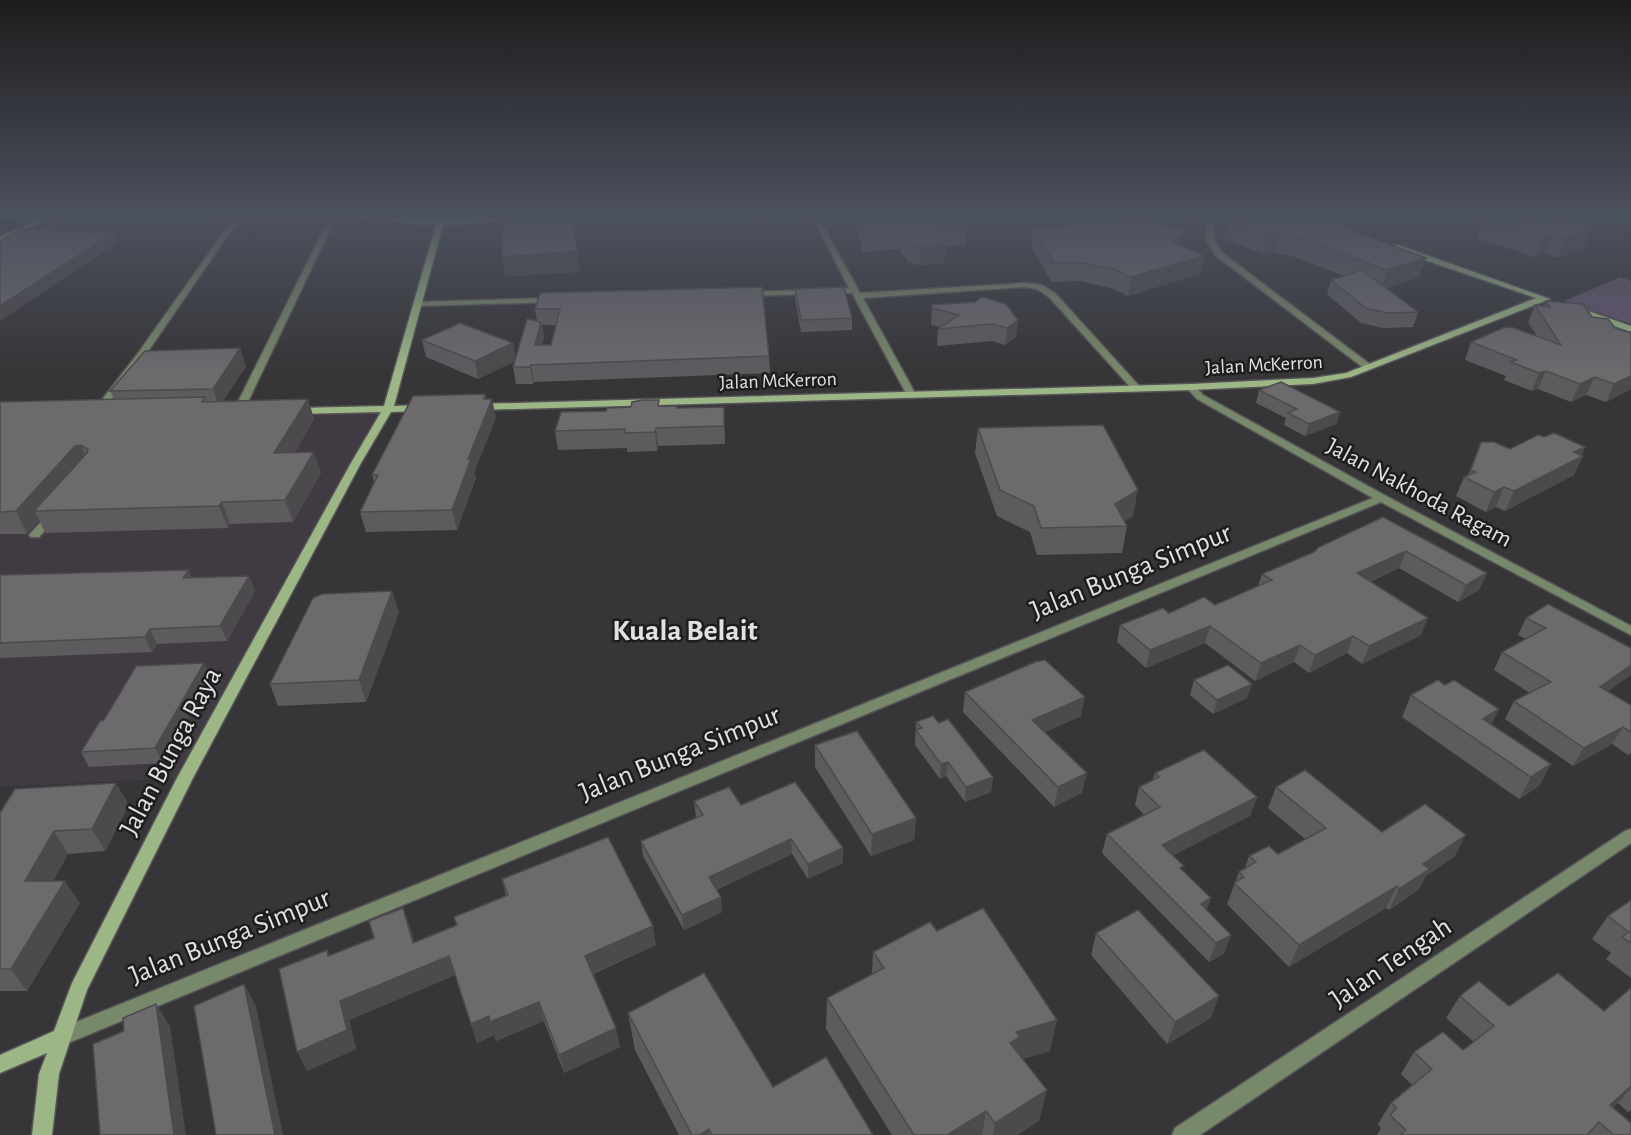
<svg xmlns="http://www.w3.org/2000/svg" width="1631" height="1135" font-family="'Alegreya Sans',sans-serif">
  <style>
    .built { fill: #403b43 }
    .green { fill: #62546c }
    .water { fill: #291b32 }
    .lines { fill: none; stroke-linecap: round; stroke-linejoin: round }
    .street-casing { stroke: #555456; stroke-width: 3 }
    .secondary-casing { stroke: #555456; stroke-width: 3 }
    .street { fill: #78886a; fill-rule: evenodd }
    .secondary { fill: #9db686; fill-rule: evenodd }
    .wall { fill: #5d5b5e; fill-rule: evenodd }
    .shaded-wall { fill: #4c4a4c }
    .building { fill: #6c6a6d; stroke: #4c4a4c; stroke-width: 1.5 }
    .labels { text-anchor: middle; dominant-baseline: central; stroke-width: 5; stroke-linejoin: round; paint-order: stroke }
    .far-street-label { font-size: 20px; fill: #e1e0e2; stroke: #1d1d1e }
    .street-label { font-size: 24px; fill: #e1e0e2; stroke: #1d1d1e }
    .near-street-label { font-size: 28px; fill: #e1e0e2; stroke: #1d1d1e }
    .district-label { font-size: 30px; font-weight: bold; fill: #e1e0e2; stroke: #1d1d1e }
  </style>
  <rect width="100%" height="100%" fill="#363537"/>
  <polygon class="built" points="388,409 185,778 0,787 0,419"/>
  <polygon class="green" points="1621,277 1631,281 1631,324 1564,301"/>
  <polygon class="water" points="0,215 40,215 0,233"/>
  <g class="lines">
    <defs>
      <g id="street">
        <polygon points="236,215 241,216 142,360 100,414 94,414 94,410 136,356"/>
        <polygon points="331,215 337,215 243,412 241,414 235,414 233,412"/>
        <polygon points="440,215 446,215 444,223 440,225 436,223"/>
        <polygon points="811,215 817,215 860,293 1025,283 1042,285 1055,293 1141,388 1139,390 1133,390 1049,297 1037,289 1025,287 863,298 916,395 911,398 908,397 852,293 829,293 825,291 829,289 849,288"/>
        <polygon points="1197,215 1203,215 1214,226 1214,239 1221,252 1371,365 1371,369 1365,369 1215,255 1206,239 1206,226"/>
        <polygon points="812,290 816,292 815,294 748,296 744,294 748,292"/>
        <polygon points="554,298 557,298 557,302 417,306 413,304 417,302"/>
        <polygon points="1191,384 1194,385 1203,395 1386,496 1631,626 1631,635 1381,502 68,1043 61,1046 54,1043 52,1037 54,1031 1373,498 1197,399 1186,387"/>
        <polygon points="53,512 59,515 57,517 39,537 31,537 29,535 31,533 49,513"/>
        <polygon points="1631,829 1631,843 1200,1135 1172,1135 1175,1128 1625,831"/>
      </g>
      <g id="secondary">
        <polygon points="48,215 56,215 0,242 0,237"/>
        <polygon points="209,215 355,215 440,221 517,216 520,218 517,220 443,225 394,406 420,405 425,408 420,411 391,412 361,463 193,778 87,990 59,1074 52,1135 32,1135 39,1074 47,1053 0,1073 0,1055 54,1031 72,983 177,778 351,463 381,412 297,414 292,411 297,408 384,406 436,225 334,217 212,217"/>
        <polygon points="1392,245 1398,245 1550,299 1351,377 1313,384 1191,390 477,410 472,407 477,404 1191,384 1313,378 1346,373 1536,298 1392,249"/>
        <polygon points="1574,308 1580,308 1631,326 1631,332 1574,312"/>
      </g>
    </defs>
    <use href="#street" class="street-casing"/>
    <use href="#secondary" class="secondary-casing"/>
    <use href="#street" class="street"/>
    <use href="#secondary" class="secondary"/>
  </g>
  <g class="wall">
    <polygon points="844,215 956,215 968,226 966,245 945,246 944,263 920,265 908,262 899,249 863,252 856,228"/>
    <polygon points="1092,215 1126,215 1125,219 1181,246 1204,256 1200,274 1128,296 1111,288 1079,281 1051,282 1031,245 1033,228 1061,227 1086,221"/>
    <polygon points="1217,215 1326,215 1350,223 1348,229 1419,277 1387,288 1418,312 1413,327 1383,328 1361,323 1327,294 1331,280 1344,276 1295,257 1273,252 1263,254 1224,239 1227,222 1216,218"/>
    <polygon points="1546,215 1584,248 1557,258 1544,254 1535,257 1477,238 1484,218"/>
    <polygon points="795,289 852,318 852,330 801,332 795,300"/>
    <path d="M540,293L769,356L770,373L534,382L533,384H516L513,367L515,361L478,379L426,357L422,340L513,343L515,359L537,321L535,309ZM542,325H556L551,345H542L544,338Z"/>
    <polygon points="982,297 1016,337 1005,345 992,341 937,346 938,329 941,327 931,325 932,305 975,302"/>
    <polygon points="1546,301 1631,389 1606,402 1586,395 1571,402 1538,389 1532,391 1504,380 1506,376 1465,360 1471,342 1537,336 1528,322 1535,305 1544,306"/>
    <polygon points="246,366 223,401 308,399 314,419 295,452 321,473 293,522 230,524 228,528 45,533 39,520 27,534 0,534 0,402 114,399 110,391"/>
    <polygon points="1259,390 1340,412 1336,424 1305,436 1284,425 1286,418 1256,403"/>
    <polygon points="485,394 486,399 496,418 474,472 476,478 457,530 366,532 360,512 374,482 372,475"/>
    <polygon points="659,400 659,406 677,408 725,425 725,444 658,446 657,451 627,452 627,448 558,450 555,431 606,411 631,407"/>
    <polygon points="978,428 1133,516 1125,521 1127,526 1122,553 1037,555 1030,532 997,516 975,453"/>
    <polygon points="1544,437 1585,447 1574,475 1505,511 1496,507 1486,512 1456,496 1464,477 1468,475 1481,442 1510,449"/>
    <polygon points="1383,517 1487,573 1479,590 1458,602 1399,568 1370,582 1421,635 1362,664 1347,653 1309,673 1294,662 1255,681 1205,643 1146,668 1117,642 1120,625 1169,613 1215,605 1258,586 1262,574 1314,552"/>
    <polygon points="189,570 192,578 249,576 255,591 227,641 157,644 152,652 0,658 0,575"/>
    <polygon points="399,612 366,702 278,706 270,684"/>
    <polygon points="1526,618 1631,675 1608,691 1631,705 1631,753 1628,755 1612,744 1573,766 1505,719 1514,701 1530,693 1494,670 1502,652 1526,639 1518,635"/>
    <polygon points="204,663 210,677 163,763 89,767 81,752 104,720"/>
    <polygon points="1194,680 1252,684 1247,698 1213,714 1190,695"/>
    <polygon points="965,692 1081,716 1045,732 1082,793 1054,807 963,712"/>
    <polygon points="1411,695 1491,724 1551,764 1539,786 1519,799 1402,717"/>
    <polygon points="916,722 939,723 993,777 991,792 965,802 946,776 940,779 915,745"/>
    <polygon points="815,745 916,818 914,840 871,856 815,767"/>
    <polygon points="1155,773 1257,797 1250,816 1173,855 1182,870 1211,898 1206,910 1224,954 1209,962 1102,853 1107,834 1144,815 1135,805 1139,787 1153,780"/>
    <polygon points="1276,787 1382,832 1455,856 1426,876 1418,890 1389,910 1386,908 1289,967 1227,904 1239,872 1245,868 1249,856 1278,854 1305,839 1268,808"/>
    <polygon points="694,801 741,805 843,848 843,863 808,879 792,854 716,890 722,912 684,930 643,856 641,841 696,818"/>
    <polygon points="129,805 105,851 68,854 53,881 80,903 27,991 0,991 0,813"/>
    <polygon points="502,879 656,945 593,974 620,1047 564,1073 544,1021 496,1041 494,1035 477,1043 455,975 349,1020 356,1049 307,1071 327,950 330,956 374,938 410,927 414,943 456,925 506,896"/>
    <polygon points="1631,900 1631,978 1606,959 1611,953 1592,939 1608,916"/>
    <polygon points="937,931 1050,1051 1022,1059 1039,1121 1017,1135 892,1135 826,1029 827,998 872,974 873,952"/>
    <polygon points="1096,933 1211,1018 1167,1044 1091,955"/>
    <polygon points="1631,988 1631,1110 1628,1112 1618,1103 1613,1107 1631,1135 1377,1135 1381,1128 1378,1124 1391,1103 1412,1085 1401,1074 1414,1052 1463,1050 1474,1042 1446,1018 1460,996 1509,1006 1604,1011"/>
    <polygon points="628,1013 773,1087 873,1135 679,1135 635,1050"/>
  </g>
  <g class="shaded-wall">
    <polygon points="573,215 580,272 505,277 502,257"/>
    <polygon points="1350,223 1345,242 1340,226"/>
    <polygon points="1592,228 1584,248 1557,258 1565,238"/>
    <polygon points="1184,229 1181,246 1173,242"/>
    <polygon points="113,233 117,243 0,321 0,306"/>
    <polygon points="1278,233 1273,252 1263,254 1268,235"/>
    <polygon points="1552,234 1544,254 1535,257 1544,237"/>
    <polygon points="946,243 944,263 920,265 921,246"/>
    <polygon points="1204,256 1200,274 1128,296 1131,277"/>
    <polygon points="1426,258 1419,277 1381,290 1387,270"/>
    <polygon points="1018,320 1016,337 1005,345 1007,328"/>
    <polygon points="541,322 544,338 538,362 535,345"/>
    <polygon points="513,343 516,361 478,379 475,361"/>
    <polygon points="240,348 246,366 219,407 213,389"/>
    <polygon points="531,365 534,382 533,384 530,367"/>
    <polygon points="1546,371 1538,389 1532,391 1539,373"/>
    <polygon points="1631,376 1631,389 1606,402 1614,384"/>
    <polygon points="1595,377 1586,395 1571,402 1580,384"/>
    <polygon points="485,394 488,408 492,399 496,418 474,472 476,478 457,530 452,510 468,459"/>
    <polygon points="308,399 314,419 282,474 274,453"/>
    <polygon points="724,407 725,425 725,444 724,426"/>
    <polygon points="1340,412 1336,424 1305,436 1309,424"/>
    <polygon points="656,428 658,446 657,451 655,432"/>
    <polygon points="81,445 90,466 34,511 39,520 27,534 16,511 75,446"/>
    <polygon points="1585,447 1580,457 1583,456 1574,475 1505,511 1514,491 1574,452"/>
    <polygon points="314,452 321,473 293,522 285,500"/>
    <polygon points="1504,487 1496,507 1486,512 1494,492"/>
    <polygon points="1138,490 1133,516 1116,527 1115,504"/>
    <polygon points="222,502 230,524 228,528 219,506"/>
    <polygon points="1406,551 1399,568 1350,590 1357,573"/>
    <polygon points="189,570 195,585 183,578"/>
    <polygon points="1487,573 1479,590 1458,602 1466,585"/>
    <polygon points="249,576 255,591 227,641 220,626"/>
    <polygon points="392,591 399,612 366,702 359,680"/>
    <polygon points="1428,618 1421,635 1362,664 1369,646"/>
    <polygon points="1210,626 1205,643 1146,668 1150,650"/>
    <polygon points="150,629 157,644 152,652 145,637"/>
    <polygon points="1353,636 1347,653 1309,673 1315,655"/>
    <polygon points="1300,645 1294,662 1255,681 1261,663"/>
    <polygon points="204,663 210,677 163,763 155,748"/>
    <polygon points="1631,665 1631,675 1590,704 1600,687"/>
    <polygon points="1252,684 1247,698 1213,714 1217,700"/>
    <polygon points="1085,697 1081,716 1029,739 1032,720"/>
    <polygon points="1499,709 1488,731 1483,719"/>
    <polygon points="1623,727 1612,744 1573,766 1584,748"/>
    <polygon points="948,762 946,776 940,779 941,764"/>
    <polygon points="1551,764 1539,786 1519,799 1531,777"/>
    <polygon points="1087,773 1082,793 1054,807 1058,787"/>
    <polygon points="993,777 991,792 965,802 966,787"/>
    <polygon points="116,783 129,805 105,851 92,829"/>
    <polygon points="1257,797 1250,816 1156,864 1162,845"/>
    <polygon points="916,818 914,840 871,856 872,834"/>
    <polygon points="54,831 68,854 40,904 25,881"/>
    <polygon points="1466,835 1455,856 1426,876 1418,890 1389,910 1399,889 1423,864"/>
    <polygon points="791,839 792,854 710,892 709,877"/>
    <polygon points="843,848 843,863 808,879 808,864"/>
    <polygon points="65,881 80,903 27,991 11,969"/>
    <polygon points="1397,886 1386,908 1289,967 1299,945"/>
    <polygon points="721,897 722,912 684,930 682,915"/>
    <polygon points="1211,898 1204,917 1194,923 1201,904"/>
    <polygon points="403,908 410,927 420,963 413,943"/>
    <polygon points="653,926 656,945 589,975 585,956"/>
    <polygon points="1231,935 1224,954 1209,962 1216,943"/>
    <polygon points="449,956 456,975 349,1020 356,1049 307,1071 297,1052 340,1001"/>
    <polygon points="244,984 256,1006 283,1135 275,1135"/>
    <polygon points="1219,996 1211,1018 1167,1044 1175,1022"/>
    <polygon points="539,1002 544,1021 496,1041 494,1035 477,1043 471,1024 489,1016"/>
    <polygon points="156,1004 170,1026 186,1135 174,1135"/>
    <polygon points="1057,1020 1050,1051 1015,1061 1010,1043 1016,1032"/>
    <polygon points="616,1028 620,1047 564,1073 559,1055"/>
    <polygon points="1631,1086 1631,1088 1618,1103 1592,1126 1610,1105"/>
    <polygon points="1047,1090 1039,1121 1017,1135 993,1135 995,1123"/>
    <polygon points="986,1111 982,1135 947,1135"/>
    <polygon points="709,1129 709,1135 700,1135"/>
  </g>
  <g class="building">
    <polygon points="503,215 573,215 577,251 502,257"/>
    <polygon points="858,215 956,215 968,226 931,228 946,243 921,246 909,243 900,230 864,233"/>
    <polygon points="1092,215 1125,215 1121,218 1184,229 1173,242 1204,256 1131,277 1114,269 1082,263 1054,263 1033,228 1061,227 1086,221"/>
    <polygon points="1249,215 1326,215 1350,223 1340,226 1426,258 1387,270 1300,238 1278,233 1268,235 1228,220"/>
    <polygon points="1496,215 1546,215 1592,228 1565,238 1552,234 1544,237 1484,218"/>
    <polygon points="21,229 113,233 0,306 0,241"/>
    <polygon points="1362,270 1418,312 1388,313 1366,308 1331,280"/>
    <polygon points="762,287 769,356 531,365 530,367 513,367 527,319 541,322 535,345 551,345 560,309 535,309 540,293"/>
    <polygon points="844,287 852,318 801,320 795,289"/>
    <polygon points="982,297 1006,304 1018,320 1007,328 993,324 938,329 959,315 932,308 932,305 975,302"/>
    <polygon points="1546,301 1583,304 1592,317 1608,319 1615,328 1628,332 1631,332 1631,376 1614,384 1595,377 1580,384 1546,371 1539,373 1511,362 1517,360 1471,342 1505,327 1514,328 1561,345 1535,305 1550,307"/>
    <polygon points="460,323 513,343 475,361 422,340"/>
    <polygon points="240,348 213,389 110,391 145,351"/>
    <polygon points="1281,382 1340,412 1309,424 1288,413 1297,409 1259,390"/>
    <polygon points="485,394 484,399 492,399 468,459 471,459 452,510 360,512 378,475 372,475 413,396"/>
    <polygon points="205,397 202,402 308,399 274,453 314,452 285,500 222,502 219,506 34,511 87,453 88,449 81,445 75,446 16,511 0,512 0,402"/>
    <polygon points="643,400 659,400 658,406 677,406 677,408 724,407 724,426 656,428 655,432 625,433 625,429 555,431 561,412 606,411 607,408 631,407 632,402"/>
    <polygon points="1103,425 1138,490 1115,504 1127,526 1041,528 1034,506 1000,490 978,428"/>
    <polygon points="1554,433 1585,447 1574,452 1583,456 1514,491 1504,487 1494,492 1464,477 1476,472 1471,470 1481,442 1494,442 1510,449 1538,435 1544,437"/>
    <polygon points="1383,517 1487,573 1466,585 1406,551 1357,573 1428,618 1369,646 1353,636 1315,655 1300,645 1261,663 1210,626 1150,650 1120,625 1163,608 1169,613 1204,597 1215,605 1272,580 1262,574 1314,552 1319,547"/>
    <polygon points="189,570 183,578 249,576 220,626 150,629 145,637 0,643 0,575"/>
    <polygon points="392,591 359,680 270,684 313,598 322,594"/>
    <polygon points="1548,604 1631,648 1631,665 1600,687 1631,705 1631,732 1623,727 1584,748 1514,701 1551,682 1502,652 1546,628 1526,618"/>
    <polygon points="1045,660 1085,697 1032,720 1087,773 1058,787 965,692 1035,662"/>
    <polygon points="204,663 155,748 81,752 100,721 104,720 136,666"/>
    <polygon points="1228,665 1252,684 1217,700 1194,680"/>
    <polygon points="1438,680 1445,685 1454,680 1499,709 1483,719 1551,764 1531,777 1411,695"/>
    <polygon points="933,716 939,723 948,719 993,777 966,787 948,762 941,764 916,730 922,728 916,722"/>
    <polygon points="857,731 916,818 872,834 815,745"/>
    <polygon points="1204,750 1257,797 1162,845 1184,866 1180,868 1211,898 1201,904 1231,935 1216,943 1107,834 1160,807 1139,787 1159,777 1155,773"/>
    <polygon points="1305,770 1382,832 1425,804 1466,835 1423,864 1430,869 1399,889 1397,886 1299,945 1234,883 1244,877 1239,872 1256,862 1249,856 1269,846 1278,854 1326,828 1276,787"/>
    <polygon points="795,782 843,848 808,864 791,839 709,877 721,897 682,915 641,841 703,815 694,801 729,787 741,805"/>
    <polygon points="116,783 92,829 54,831 25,881 65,881 11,969 0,969 0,813 15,789"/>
    <polygon points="608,837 653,926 585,956 616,1028 559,1055 539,1002 490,1022 489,1016 471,1024 449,956 340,1001 347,1030 297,1052 279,969 327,950 328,956 374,938 369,921 403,908 413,943 457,925 454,917 508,895 502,879"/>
    <polygon points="1631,900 1631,943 1622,937 1629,932 1608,916"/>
    <polygon points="983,908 1057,1020 1016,1032 1020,1037 1010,1043 1047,1090 995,1123 986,1111 947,1135 914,1135 827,998 884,968 873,952 930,922 937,931"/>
    <polygon points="1138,910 1219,996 1175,1022 1096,933"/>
    <polygon points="704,973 773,1087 826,1057 873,1135 712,1135 709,1129 700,1135 692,1135 628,1013"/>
    <polygon points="1558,973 1604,1011 1631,988 1631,1086 1610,1105 1631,1123 1631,1135 1614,1135 1599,1122 1587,1135 1400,1135 1406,1130 1390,1115 1397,1108 1391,1103 1432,1069 1414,1052 1443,1032 1463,1050 1494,1026 1460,996 1479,981 1509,1006"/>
    <polygon points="244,984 275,1135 216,1135 194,1006"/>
    <polygon points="156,1004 174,1135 100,1135 93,1044 124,1031 123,1018"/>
  </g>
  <linearGradient id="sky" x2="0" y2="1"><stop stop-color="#1e1d1e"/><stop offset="0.58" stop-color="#4c515e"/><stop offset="1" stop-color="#4c515e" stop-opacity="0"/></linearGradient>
  <rect width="1631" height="373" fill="url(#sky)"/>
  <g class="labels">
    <g class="far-street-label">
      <text transform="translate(1264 365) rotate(-3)">Jalan McKerron</text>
      <text transform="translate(778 381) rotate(-2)">Jalan McKerron</text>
    </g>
    <g class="street-label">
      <text transform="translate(1419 493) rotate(28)">Jalan Nakhoda Ragam</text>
    </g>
    <g class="near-street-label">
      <text transform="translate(1131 572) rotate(-22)">Jalan Bunga Simpur</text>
      <text transform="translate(171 752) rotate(-62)">Jalan Bunga Raya</text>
      <text transform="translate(680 754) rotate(-22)">Jalan Bunga Simpur</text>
      <text transform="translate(230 937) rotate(-22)">Jalan Bunga Simpur</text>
      <text transform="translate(1391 963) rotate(-34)">Jalan Tengah</text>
    </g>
    <g class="district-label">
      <text x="685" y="631">Kuala Belait</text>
    </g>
  </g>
</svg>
